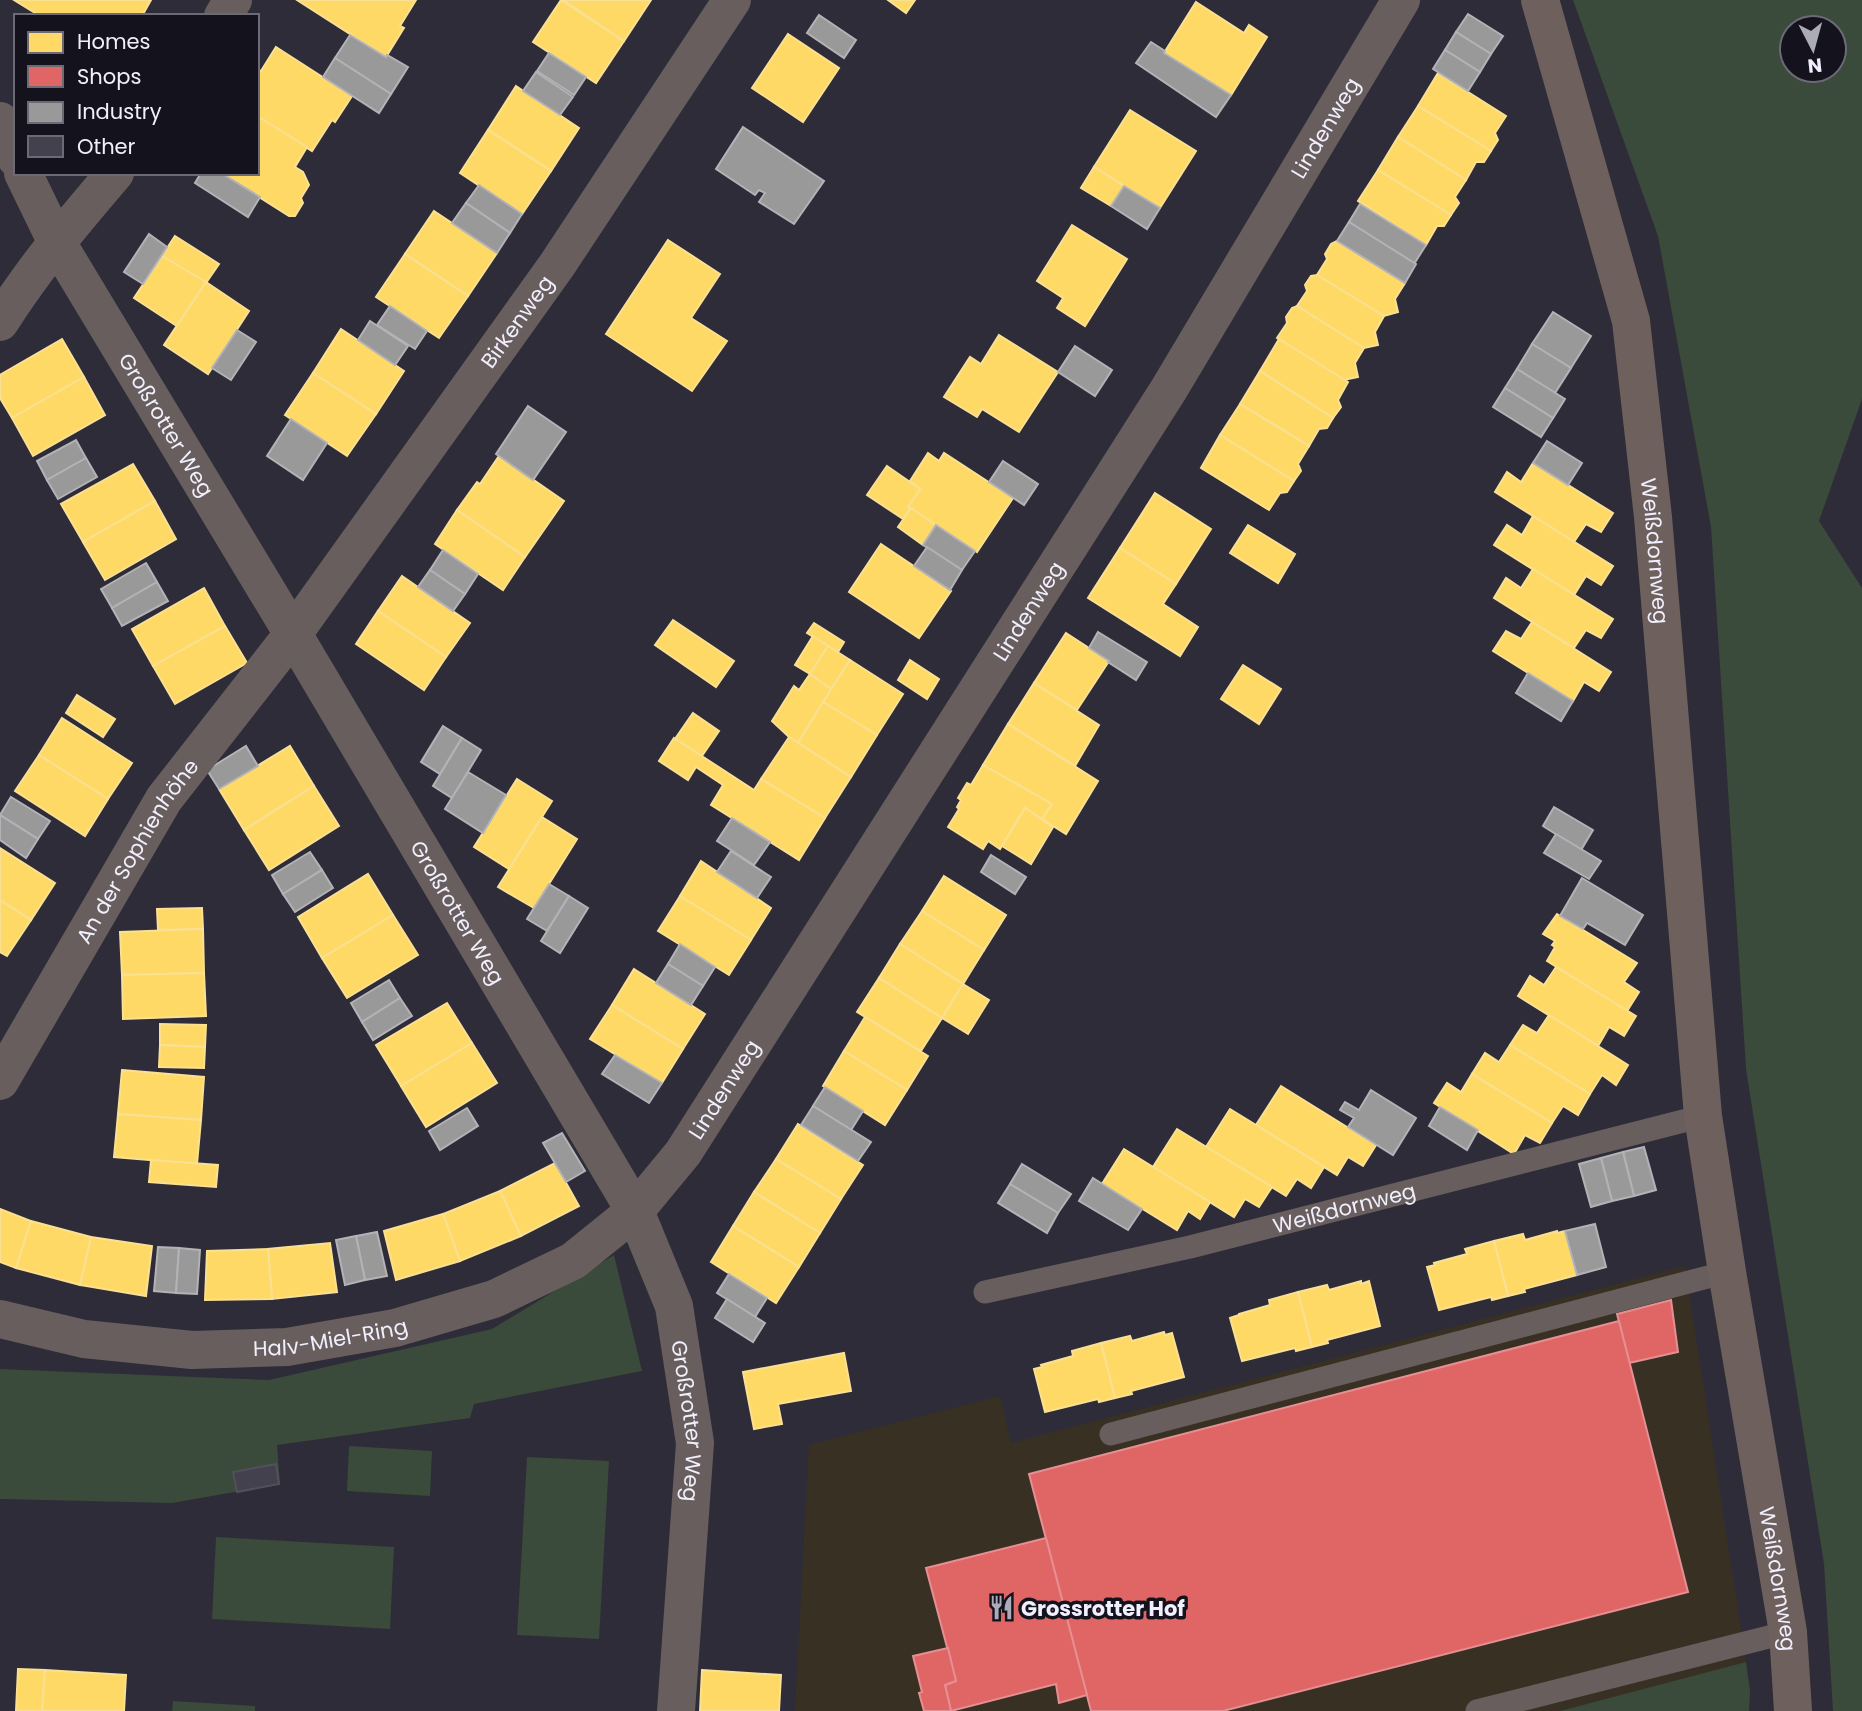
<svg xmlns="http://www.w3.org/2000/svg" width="1862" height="1711" font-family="Poppins,sans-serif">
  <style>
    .commercial { fill: #393024 }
    .green { fill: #3a4a3b; fill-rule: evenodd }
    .homes { fill: #ffd966; stroke: #fae093; stroke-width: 2 }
    .shops { fill: #e06666; stroke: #e58f93; stroke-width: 2 }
    .industry { fill: #999; stroke: #b3b3b7; stroke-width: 2 }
    .building { fill: #43414d; stroke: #52505b; stroke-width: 2 }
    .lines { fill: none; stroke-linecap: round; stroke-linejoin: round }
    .lane { stroke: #685e5d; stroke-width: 23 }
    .street { stroke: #685e5d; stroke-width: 38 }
    .secondary { stroke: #6e605d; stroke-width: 38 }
    .labels { text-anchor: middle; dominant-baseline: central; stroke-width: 7; stroke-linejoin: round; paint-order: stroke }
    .street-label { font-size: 21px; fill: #f0effd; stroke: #14121c }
    .poi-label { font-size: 21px; font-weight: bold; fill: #f0effd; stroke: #14121c; text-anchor: start }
  </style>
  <rect width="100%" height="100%" fill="#2e2c38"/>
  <polygon class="commercial" points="1685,1266 1746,1662 1750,1691 1749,1711 795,1711 809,1445 1000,1396 1011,1443"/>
  <g class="green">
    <path d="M1573,0H1862V399L1819,521L1862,588V1711H1833L1824,1564L1746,1069L1711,527L1658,236ZM1792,28H1834V70H1792Z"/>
    <polygon points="614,1255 642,1371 474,1404 470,1418 277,1445 280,1484 172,1503 0,1499 0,1369 269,1380 492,1329"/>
    <polygon points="349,1446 432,1451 430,1496 347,1491"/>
    <polygon points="527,1457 609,1461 599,1639 517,1635"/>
    <polygon points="216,1537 394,1547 390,1629 212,1619"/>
    <polygon points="1746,1662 1750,1691 1749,1711 1560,1711"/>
    <polygon points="173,1701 255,1706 255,1711 172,1711"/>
  </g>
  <g class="homes">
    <polygon points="14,0 151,0 142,16 40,16"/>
    <polygon points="297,0 416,0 400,26 404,28 386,57"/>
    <polygon points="561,0 624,41 596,83 533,42"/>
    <polygon points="563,0 651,0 624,41"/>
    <polygon points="888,0 915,0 906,13"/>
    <polygon points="1196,2 1244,33 1249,25 1267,37 1231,95 1164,53"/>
    <polygon points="788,34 839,68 803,122 752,88"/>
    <polygon points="276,47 352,96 335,122 332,120 312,151 257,116 257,70 261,71"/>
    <polygon points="1438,73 1506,116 1495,133 1498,140 1491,151 1418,106"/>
    <polygon points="516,86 579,128 551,171 488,130"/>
    <polygon points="1418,106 1491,151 1484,162 1476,162 1466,180 1398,137"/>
    <polygon points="1130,110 1196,151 1160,208 1094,167"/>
    <polygon points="257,116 307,147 295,167 303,172 309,185 301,198 303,203 295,216 289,216 221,173 257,173"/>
    <polygon points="488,130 551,171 522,214 460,173"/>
    <polygon points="1398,137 1466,180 1455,197 1459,203 1451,215 1378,170"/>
    <polygon points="1094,167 1124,186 1111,206 1081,188"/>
    <polygon points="1378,170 1451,215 1444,226 1437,226 1426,245 1358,201"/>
    <polygon points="434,211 497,253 468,296 405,254"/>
    <polygon points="1072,225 1127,259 1085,326 1057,308 1063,298 1037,281"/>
    <polygon points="175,236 219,264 206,283 162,256"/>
    <polygon points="668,240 720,274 691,318 727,341 692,391 606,334"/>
    <polygon points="1337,241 1405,283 1395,299 1398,312 1384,316 1317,275 1327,259 1325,254 1331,244"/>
    <polygon points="405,254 468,296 439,338 376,297"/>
    <polygon points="162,256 206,282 177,326 134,298"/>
    <polygon points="1317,275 1384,316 1375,332 1378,345 1364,348 1297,306 1307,291 1305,285 1311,276"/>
    <polygon points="206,282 249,311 208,374 164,345"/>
    <polygon points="1297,306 1364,348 1355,363 1358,377 1344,380 1277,338 1287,323 1286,317 1292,308"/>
    <polygon points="341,329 404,371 376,414 313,373"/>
    <polygon points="999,335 1058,372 1019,432 982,409 977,417 944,397 970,357 981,364"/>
    <polygon points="62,339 84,377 12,418 0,398 0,375"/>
    <polygon points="1279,339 1348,382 1338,400 1341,407 1333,418 1260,371"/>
    <polygon points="1260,371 1333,418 1327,428 1319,429 1309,446 1240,404"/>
    <polygon points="313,373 376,414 347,456 285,415"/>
    <polygon points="84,377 105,415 33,456 12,418"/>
    <polygon points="1240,404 1309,446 1298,464 1301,471 1294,481 1220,435"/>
    <polygon points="1220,435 1294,481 1287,492 1280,493 1269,510 1201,468"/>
    <polygon points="928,453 939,461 944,453 1013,498 977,552 908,507 920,489 910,481"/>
    <polygon points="499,456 564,501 525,557 457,510 477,482 480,484"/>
    <polygon points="1533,463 1613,513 1601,532 1586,524 1574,542 1495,492 1507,472 1521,482"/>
    <polygon points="133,464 155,501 83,542 61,504"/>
    <polygon points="887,466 920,489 908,507 911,508 903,519 867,495"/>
    <polygon points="1155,493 1211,529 1176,584 1120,548"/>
    <polygon points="155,501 176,539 105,580 83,542"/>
    <polygon points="911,508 936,525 923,545 898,527"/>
    <polygon points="457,510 525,557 503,590 435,544"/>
    <polygon points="1533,516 1613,566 1601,585 1586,576 1574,595 1494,545 1507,525 1522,535"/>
    <polygon points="1248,525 1295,554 1278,583 1230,553"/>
    <polygon points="881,544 951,591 919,638 849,592"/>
    <polygon points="1120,548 1176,584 1163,604 1198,627 1180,656 1088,598"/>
    <polygon points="1533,569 1613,619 1601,638 1586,630 1574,648 1494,598 1506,578 1521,588"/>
    <polygon points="402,576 470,623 446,657 378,611"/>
    <polygon points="204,588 225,626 153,666 132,629"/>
    <polygon points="378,611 446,657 424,690 356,644"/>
    <polygon points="673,620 734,661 716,687 655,645"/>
    <polygon points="1532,622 1611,672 1599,691 1584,682 1573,701 1493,651 1506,631 1521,639"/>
    <polygon points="814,623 844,642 838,652 807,633"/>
    <polygon points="225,626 247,663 175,704 153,666"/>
    <polygon points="1066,633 1109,661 1077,710 1034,683"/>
    <polygon points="813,636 828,646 810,674 795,665"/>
    <polygon points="828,646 850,660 831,689 810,674"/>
    <polygon points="850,660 903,694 877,735 823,702"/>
    <polygon points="910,660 939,679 927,699 898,680"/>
    <polygon points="1243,665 1281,689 1259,724 1221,699"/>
    <polygon points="810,674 831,689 798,743 789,737 772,721 794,686 799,690"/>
    <polygon points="1034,683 1099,725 1075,766 1008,724"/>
    <polygon points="77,695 115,719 103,737 66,713"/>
    <polygon points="823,702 877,735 851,777 798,743"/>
    <polygon points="693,713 719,731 702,756 675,739"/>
    <polygon points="62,718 132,763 108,799 39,755"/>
    <polygon points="1008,724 1098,781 1066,834 1042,819 1052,804 983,765"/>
    <polygon points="789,737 851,777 825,818 761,779"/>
    <polygon points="674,738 754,790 761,779 825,818 799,860 711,805 723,785 696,767 688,780 659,761"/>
    <polygon points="290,746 314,786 244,830 219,789"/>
    <polygon points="39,755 108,799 85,836 15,791"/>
    <polygon points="983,765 1052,804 1042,819 1025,808 1000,849 988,841 983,849 948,827 959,809 957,807 961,800 958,798 967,783 971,785"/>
    <polygon points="517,779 552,801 509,869 474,847"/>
    <polygon points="314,786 339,826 269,870 244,830"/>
    <polygon points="1025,808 1053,827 1031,864 1002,846"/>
    <polygon points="542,817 577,839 534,908 498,887"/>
    <polygon points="0,848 55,883 31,920 0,900"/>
    <polygon points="701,861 771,908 751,940 680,896"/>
    <polygon points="368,874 393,915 322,958 298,917"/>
    <polygon points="944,876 1006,915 984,950 922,911"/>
    <polygon points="680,896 751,940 729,975 658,931"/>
    <polygon points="0,900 31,920 7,956 0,952"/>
    <polygon points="202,908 203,929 158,930 157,909"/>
    <polygon points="922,911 984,950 963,984 900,944"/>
    <polygon points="1557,914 1637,963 1624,982 1639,992 1627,1011 1547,961 1555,947 1552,945 1555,941 1543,934"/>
    <polygon points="393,915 418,955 347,998 322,958"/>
    <polygon points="203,929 204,973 122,975 120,932"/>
    <polygon points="900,944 963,984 942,1018 879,978"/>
    <polygon points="1556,967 1636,1016 1624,1036 1609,1027 1598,1046 1518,996 1530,976 1544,985"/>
    <polygon points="634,969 705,1014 683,1049 612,1005"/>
    <polygon points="204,973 206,1016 123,1019 122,975"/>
    <polygon points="879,978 942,1018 921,1051 857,1012"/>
    <polygon points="963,984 989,1000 968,1034 942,1018"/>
    <polygon points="447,1003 472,1043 401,1086 376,1045"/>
    <polygon points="612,1005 683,1049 662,1083 590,1039"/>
    <polygon points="1549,1015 1628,1065 1616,1085 1602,1075 1590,1094 1510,1045 1523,1025 1537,1033"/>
    <polygon points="865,1017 928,1056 907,1090 844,1051"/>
    <polygon points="160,1024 206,1025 205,1047 160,1045"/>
    <polygon points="472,1043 497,1083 426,1127 401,1086"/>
    <polygon points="160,1045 205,1047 204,1068 159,1067"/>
    <polygon points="1510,1045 1590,1094 1578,1115 1563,1106 1552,1123 1472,1074 1485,1053 1499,1062"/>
    <polygon points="844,1051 907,1090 885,1125 823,1086"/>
    <polygon points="122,1070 204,1077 201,1120 118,1114"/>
    <polygon points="1472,1074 1552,1123 1540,1143 1525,1135 1514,1154 1434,1103 1447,1083 1461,1092"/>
    <polygon points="1281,1086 1376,1145 1363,1166 1348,1157 1337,1175 1256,1125"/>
    <polygon points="1230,1109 1324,1167 1311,1188 1297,1179 1286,1196 1206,1147"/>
    <polygon points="118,1114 201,1120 197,1164 114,1157"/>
    <polygon points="798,1124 863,1165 841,1199 776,1159"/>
    <polygon points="1177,1129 1272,1187 1259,1207 1245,1199 1234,1217 1153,1167"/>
    <polygon points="1124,1149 1210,1202 1200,1219 1188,1211 1177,1230 1102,1184"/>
    <polygon points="776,1159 841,1199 820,1233 754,1192"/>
    <polygon points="151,1160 218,1165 216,1187 149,1182"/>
    <polygon points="555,1163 579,1206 521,1236 500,1191"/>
    <polygon points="500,1191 521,1236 460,1261 443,1214"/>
    <polygon points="754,1192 820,1233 799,1267 733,1226"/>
    <polygon points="0,1209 31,1221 16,1268 0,1262"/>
    <polygon points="443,1214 460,1261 396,1280 384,1231"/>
    <polygon points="31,1221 91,1237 80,1285 16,1268"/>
    <polygon points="733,1226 799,1267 776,1303 711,1262"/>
    <polygon points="1557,1231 1557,1233 1565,1231 1577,1275 1524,1289 1525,1292 1508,1296 1494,1241 1523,1234 1525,1240"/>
    <polygon points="91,1237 152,1246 146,1296 80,1285"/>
    <polygon points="1494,1241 1508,1296 1492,1300 1491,1297 1439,1310 1427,1267 1435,1265 1434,1263 1467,1254 1465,1249"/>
    <polygon points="330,1243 337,1292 272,1299 268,1249"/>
    <polygon points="268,1249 272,1299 205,1300 207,1251"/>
    <polygon points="1361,1281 1361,1284 1369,1281 1380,1326 1327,1340 1328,1343 1312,1347 1298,1292 1327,1285 1329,1290"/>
    <polygon points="1298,1292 1312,1347 1296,1351 1295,1348 1242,1361 1230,1318 1239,1315 1239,1314 1270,1305 1269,1300"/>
    <polygon points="1164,1332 1165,1335 1172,1333 1184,1377 1131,1391 1132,1394 1115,1398 1101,1343 1130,1336 1132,1341"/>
    <polygon points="1101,1343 1115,1398 1099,1402 1098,1399 1045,1412 1034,1369 1042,1367 1041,1365 1073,1356 1072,1351"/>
    <polygon points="844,1353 851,1391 778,1404 782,1424 754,1429 743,1372"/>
    <polygon points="18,1669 45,1670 42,1711 16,1711"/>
    <polygon points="45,1670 126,1675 124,1711 42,1711"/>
    <polygon points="702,1670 781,1675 779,1711 700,1711"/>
  </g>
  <g class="shops">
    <polygon points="1671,1300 1678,1352 1629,1363 1617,1314"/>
    <polygon points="1619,1321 1688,1592 1223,1711 1091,1711 1029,1474"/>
    <polygon points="1046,1538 1087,1695 1059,1703 1056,1684 951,1711 945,1685 956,1681 926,1568"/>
    <polygon points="948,1648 956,1681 945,1685 951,1711 924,1711 919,1693 922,1692 913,1656"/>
  </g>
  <g class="industry">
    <polygon points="1468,14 1503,36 1491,54 1456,32"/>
    <polygon points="819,15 856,40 844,58 807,33"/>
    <polygon points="1456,32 1491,54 1480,72 1445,50"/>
    <polygon points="350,35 386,57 387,55 408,67 391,94 335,58"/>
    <polygon points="1151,42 1165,51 1164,53 1231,95 1216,117 1136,63"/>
    <polygon points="1445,50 1480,72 1468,91 1433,69"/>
    <polygon points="549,53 586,77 574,95 537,71"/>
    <polygon points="335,58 391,94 379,113 323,77"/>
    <polygon points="536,72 573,97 560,115 523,91"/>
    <polygon points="743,127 824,181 794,224 759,202 765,193 759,190 755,195 716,169"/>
    <polygon points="201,173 221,173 260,197 248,217 195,183"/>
    <polygon points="479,185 522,214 510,233 466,203"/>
    <polygon points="1124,186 1160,208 1147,229 1111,206"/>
    <polygon points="466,203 510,233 497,253 452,223"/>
    <polygon points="1360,204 1426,245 1414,264 1349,222"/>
    <polygon points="1349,222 1416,264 1405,283 1337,241"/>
    <polygon points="149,234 167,247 143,284 124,272"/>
    <polygon points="390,306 427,331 415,349 377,325"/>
    <polygon points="1553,312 1591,336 1571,368 1532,344"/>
    <polygon points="370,321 408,346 395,365 358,340"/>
    <polygon points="237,330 256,342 231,380 212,368"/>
    <polygon points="1532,344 1571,368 1555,393 1517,369"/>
    <polygon points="1075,346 1112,370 1095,396 1058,372"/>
    <polygon points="1517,369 1565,399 1553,418 1505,388"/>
    <polygon points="1505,388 1553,418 1541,437 1493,407"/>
    <polygon points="528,406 566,432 533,480 496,454"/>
    <polygon points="291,419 327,443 303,480 267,456"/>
    <polygon points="76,440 86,458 47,480 37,461"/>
    <polygon points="1547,441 1582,463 1568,485 1533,463"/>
    <polygon points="86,458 97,477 58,499 47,480"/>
    <polygon points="1003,461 1038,484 1024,505 989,482"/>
    <polygon points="936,525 975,551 962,570 923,545"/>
    <polygon points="927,547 962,570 950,590 914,566"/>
    <polygon points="443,550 478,574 465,594 430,570"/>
    <polygon points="146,563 157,582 112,608 101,589"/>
    <polygon points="430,570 465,594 453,611 418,587"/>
    <polygon points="157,582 168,601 122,626 112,608"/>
    <polygon points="1098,632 1147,662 1136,680 1108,662 1109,661 1089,648"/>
    <polygon points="1528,673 1573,701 1561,721 1516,693"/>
    <polygon points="443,726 462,738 440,774 421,762"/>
    <polygon points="462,738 481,750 452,798 433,786"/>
    <polygon points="246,746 258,766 219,789 207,770"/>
    <polygon points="468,772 506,795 483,833 445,809"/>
    <polygon points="11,797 50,821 38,839 0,815"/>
    <polygon points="1554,807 1593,830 1581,850 1543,826"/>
    <polygon points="0,815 38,839 26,858 0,840"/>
    <polygon points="732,818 770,842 754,865 717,841"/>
    <polygon points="1556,834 1601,861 1589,879 1544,853"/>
    <polygon points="731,851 771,877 757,898 717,872"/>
    <polygon points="310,852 322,870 283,894 272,875"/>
    <polygon points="991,855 1026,877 1015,894 981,872"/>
    <polygon points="322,870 333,888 295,912 283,894"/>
    <polygon points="1582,878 1643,915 1625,945 1587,923 1583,929 1560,916"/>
    <polygon points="549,884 569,896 547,931 527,919"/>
    <polygon points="569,896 588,908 560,953 541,941"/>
    <polygon points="680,944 715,967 703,986 668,964"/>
    <polygon points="668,964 703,986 691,1005 656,983"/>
    <polygon points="389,980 400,998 362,1022 351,1003"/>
    <polygon points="400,998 412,1016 373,1040 362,1022"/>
    <polygon points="615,1055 662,1083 649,1103 602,1074"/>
    <polygon points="825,1087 863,1111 851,1130 813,1106"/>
    <polygon points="1371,1090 1416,1118 1393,1155 1348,1127 1354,1118 1340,1110 1345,1102 1359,1110"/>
    <polygon points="813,1106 871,1142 858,1161 801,1125"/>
    <polygon points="1440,1107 1478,1130 1467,1150 1429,1126"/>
    <polygon points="467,1108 478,1126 440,1150 429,1131"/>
    <polygon points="562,1133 585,1171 566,1182 543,1143"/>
    <polygon points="1644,1147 1656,1190 1634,1196 1623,1152"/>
    <polygon points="1623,1152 1634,1196 1612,1201 1601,1158"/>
    <polygon points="1601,1158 1612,1201 1591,1207 1579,1164"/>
    <polygon points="1022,1164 1071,1194 1058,1213 1010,1184"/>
    <polygon points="1093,1178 1142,1209 1128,1230 1079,1201"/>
    <polygon points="1010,1184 1058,1213 1047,1233 998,1203"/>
    <polygon points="1595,1224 1606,1267 1577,1275 1565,1231"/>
    <polygon points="377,1232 387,1276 365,1280 356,1236"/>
    <polygon points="356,1236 365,1280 345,1285 336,1240"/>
    <polygon points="158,1247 179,1248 176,1293 154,1291"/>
    <polygon points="179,1248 200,1250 197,1294 176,1293"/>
    <polygon points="729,1274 767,1298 755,1317 717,1293"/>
    <polygon points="727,1299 765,1323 753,1342 715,1318"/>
  </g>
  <polygon class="building" points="276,1464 279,1484 237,1492 233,1472"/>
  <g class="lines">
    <g class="lane">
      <path id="s1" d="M985,1292L1190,1247L1703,1116"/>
      <polyline points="1111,1434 1727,1272"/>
      <polyline points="1477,1711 1788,1632"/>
    </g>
    <g class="street">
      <polyline points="223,16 233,0"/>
      <polyline points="0,121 16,158"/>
      <path id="s2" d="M23,173L56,241L293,634L635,1211L674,1306L695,1443L676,1711"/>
      <path d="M0,322C34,268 74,221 115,173"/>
      <path id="s3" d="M0,1081L164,799L293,634L557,265L732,0"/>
      <path id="s4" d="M0,1319L84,1339L192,1350L287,1347L395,1328L494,1299L573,1261L635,1211L683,1153L1169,389L1401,0"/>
    </g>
    <path class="secondary" id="s5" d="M1540,0L1631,321L1653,517L1703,1116L1727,1272L1788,1632L1793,1711"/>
  </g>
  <defs>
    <symbol id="restaurant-bare" viewBox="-9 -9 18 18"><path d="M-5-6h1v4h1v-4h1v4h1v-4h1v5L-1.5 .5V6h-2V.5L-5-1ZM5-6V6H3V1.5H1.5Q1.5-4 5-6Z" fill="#acabb8" stroke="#14121c" stroke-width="2.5" paint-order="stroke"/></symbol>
  </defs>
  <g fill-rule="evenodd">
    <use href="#restaurant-bare" x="984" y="1590" width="35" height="35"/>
  </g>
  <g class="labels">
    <g class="street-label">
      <text stroke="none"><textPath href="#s4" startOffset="1955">Lindenweg</textPath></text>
      <text stroke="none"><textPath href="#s3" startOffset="920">Birkenweg</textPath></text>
      <text stroke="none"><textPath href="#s2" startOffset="290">Großrotter Weg</textPath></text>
      <text stroke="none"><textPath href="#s5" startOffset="565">Weißdornweg</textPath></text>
      <text stroke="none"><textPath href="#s4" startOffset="1388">Lindenweg</textPath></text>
      <text stroke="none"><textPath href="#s3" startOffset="268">An der Sophienhöhe</textPath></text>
      <text stroke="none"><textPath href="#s2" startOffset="858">Großrotter Weg</textPath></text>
      <text stroke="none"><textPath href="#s4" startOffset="821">Lindenweg</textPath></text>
      <text stroke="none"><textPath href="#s1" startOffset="369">Weißdornweg</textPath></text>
      <text stroke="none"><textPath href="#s4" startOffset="334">Halv-Miel-Ring</textPath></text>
      <text stroke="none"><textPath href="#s2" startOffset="1424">Großrotter Weg</textPath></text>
      <text stroke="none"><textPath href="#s5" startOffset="1601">Weißdornweg</textPath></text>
    </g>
    <g class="poi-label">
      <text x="1021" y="1608">Grossrotter Hof</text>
    </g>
  </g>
  <rect x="14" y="14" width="245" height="161" fill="#14121c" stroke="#6c6a76" stroke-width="2"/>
  <rect x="28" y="32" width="35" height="21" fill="#ffd966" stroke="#6c6a76" stroke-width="2"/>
  <text x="77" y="49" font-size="21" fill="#f0effd">Homes</text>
  <rect x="28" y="66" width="35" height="21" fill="#e06666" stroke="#6c6a76" stroke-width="2"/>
  <text x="77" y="84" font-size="21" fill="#f0effd">Shops</text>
  <rect x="28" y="102" width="35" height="21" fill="#999999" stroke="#6c6a76" stroke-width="2"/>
  <text x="77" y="119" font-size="21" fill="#f0effd">Industry</text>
  <rect x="28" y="136" width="35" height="21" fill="#43414d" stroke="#6c6a76" stroke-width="2"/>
  <text x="77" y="154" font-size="21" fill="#f0effd">Other</text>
  <g transform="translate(1813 49) rotate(174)"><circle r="33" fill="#14121c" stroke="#6c6a76" stroke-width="2"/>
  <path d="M0-5L12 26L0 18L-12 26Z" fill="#acabb8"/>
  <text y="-10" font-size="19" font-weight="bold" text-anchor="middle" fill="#f0effd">N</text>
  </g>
</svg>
